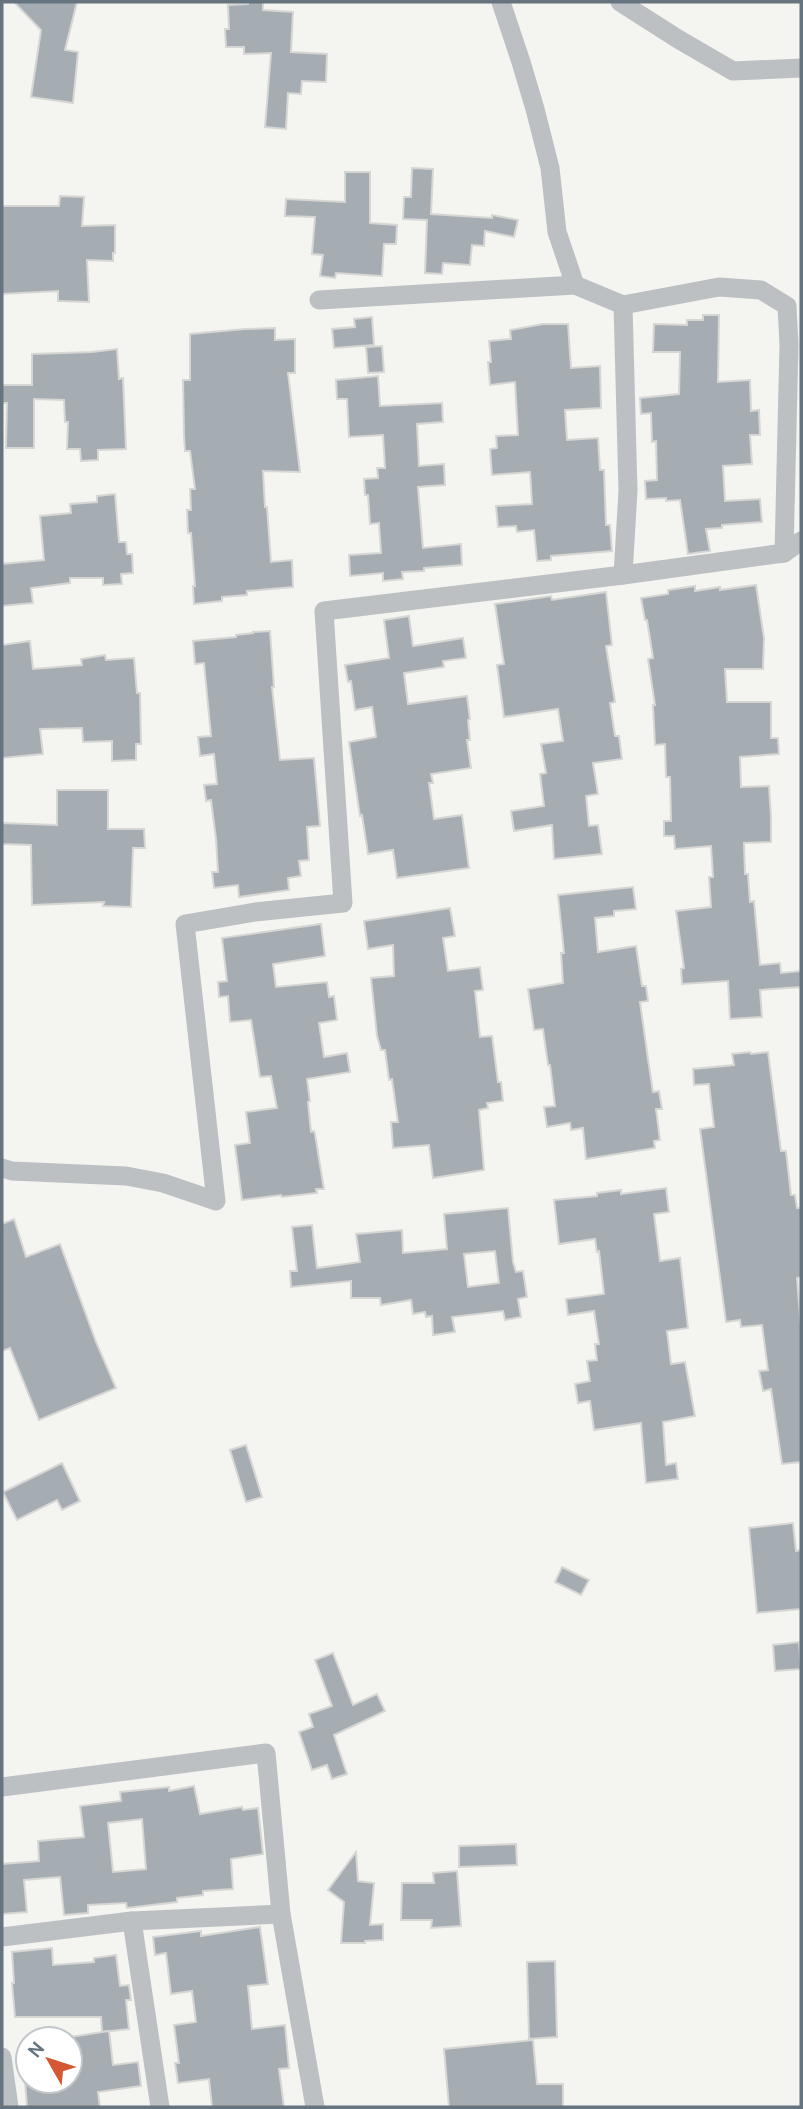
<svg xmlns="http://www.w3.org/2000/svg" width="803" height="2109" font-family="Cabin,sans-serif">
  <style>
    .building { fill: #a6adb2; stroke: #d6d6d4; stroke-width: 2; fill-rule: evenodd }
    .lines { fill: none; stroke-linecap: round; stroke-linejoin: round }
    .minor { stroke: #bcc0c3; stroke-width: 19 }
  </style>
  <rect width="100%" height="100%" fill="#f4f4f1"/>
  <g class="building">
    <polygon points="14,2 77,2 65,50 78,52 73,103 31,97 41,30"/>
    <polygon points="248,2 263,2 263,10 293,12 291,52 327,54 326,82 302,81 301,94 288,93 286,129 265,127 271,53 244,54 244,47 226,47 225,29 229,29 228,5 248,4"/>
    <polygon points="412,168 433,169 431,214 492,218 492,215 518,220 514,237 485,231 484,246 472,245 470,265 443,263 442,274 425,273 427,220 403,219 404,197 411,197"/>
    <polygon points="345,172 370,172 370,223 397,225 396,244 384,244 382,276 336,273 335,278 320,276 323,255 312,254 315,217 285,216 286,199 345,202"/>
    <polygon points="60,196 84,197 82,226 115,225 115,253 113,253 113,261 87,260 89,302 58,301 58,291 2,294 2,206 59,206"/>
    <polygon points="703,315 719,315 718,382 750,380 751,411 759,410 760,435 750,435 752,464 723,466 725,501 760,499 762,522 722,525 722,528 706,529 710,551 688,554 680,500 666,501 666,498 646,499 645,481 657,480 656,441 652,442 651,413 641,414 640,398 679,394 680,352 653,352 654,324 687,325 687,320 703,320"/>
    <polygon points="372,317 374,345 334,348 332,329 355,327 354,319"/>
    <polygon points="543,324 568,324 571,368 600,366 601,408 565,410 567,440 598,438 600,470 604,470 606,525 610,525 612,551 551,556 551,560 537,561 534,530 517,532 516,526 498,527 496,506 532,504 530,472 492,475 490,449 497,448 496,436 518,435 515,382 490,385 488,362 491,362 489,341 511,339 510,330"/>
    <polygon points="275,328 275,340 295,339 295,373 288,373 300,472 263,471 265,507 267,507 271,562 292,560 293,587 247,591 247,595 222,597 222,601 194,604 193,586 195,586 191,533 188,533 187,510 191,510 190,489 195,489 190,451 185,451 184,436 183,380 190,380 190,334 245,329"/>
    <polygon points="382,346 384,372 368,373 366,347"/>
    <polygon points="117,349 119,379 123,378 126,449 98,450 98,460 81,461 80,449 67,449 68,422 65,422 64,400 34,399 34,448 6,448 7,403 2,403 2,385 32,385 32,354 92,352"/>
    <polygon points="378,376 380,406 442,403 443,422 417,424 419,466 444,464 445,485 418,487 423,548 461,544 462,565 424,568 424,571 402,572 403,579 383,581 383,573 350,576 349,555 381,553 379,523 370,524 368,495 365,495 364,479 378,478 377,468 385,468 383,435 349,437 347,399 337,399 336,380"/>
    <polygon points="115,494 119,542 126,542 127,554 132,554 133,573 121,574 122,584 103,585 103,578 70,578 70,583 31,588 33,603 2,606 2,564 44,560 40,516 71,513 70,504 97,502 97,496"/>
    <polygon points="756,585 764,638 763,669 725,669 727,702 771,702 771,738 778,738 779,754 740,757 741,787 769,786 771,817 771,842 744,843 745,874 748,874 750,902 754,901 760,965 780,963 781,973 801,971 801,987 760,990 762,1017 730,1019 728,981 682,984 681,969 684,968 676,911 711,907 709,877 713,877 711,846 675,849 674,836 664,836 664,821 671,821 670,777 666,777 665,744 655,745 653,705 655,705 648,659 653,658 647,620 645,620 641,598 668,594 668,590 695,586 695,591 720,587 720,590"/>
    <polygon points="606,592 612,645 606,646 615,702 610,703 615,736 619,736 622,759 593,763 598,794 586,796 589,826 598,825 602,854 554,859 552,825 514,831 511,811 544,806 540,774 546,773 541,744 563,741 558,709 504,717 497,665 504,664 495,604 551,596 552,600"/>
    <polygon points="409,616 413,646 463,638 466,658 443,661 444,667 404,673 408,704 467,696 470,719 468,720 470,740 467,740 471,768 431,774 433,783 429,783 434,819 462,815 469,868 397,878 393,850 368,854 362,815 360,816 349,742 376,737 372,707 355,710 351,681 348,682 345,665 389,658 384,620"/>
    <polygon points="270,631 274,687 272,687 280,760 314,758 320,826 307,827 309,860 299,861 301,876 288,878 289,890 239,897 238,885 214,888 212,872 218,872 216,839 211,800 206,801 204,785 217,784 214,754 200,756 198,737 211,736 204,663 195,664 193,641 236,637 236,635 253,633 253,632"/>
    <polygon points="30,641 33,669 82,665 81,659 105,655 106,660 134,658 137,693 140,693 141,744 136,744 136,760 112,761 112,741 83,742 82,728 40,729 43,754 2,758 2,645"/>
    <polygon points="57,790 108,790 108,829 144,829 145,848 133,848 131,907 103,906 104,902 32,905 31,845 2,844 2,823 57,825"/>
    <polygon points="633,887 636,909 614,911 614,916 595,918 598,952 636,946 642,986 646,986 648,1001 640,1002 648,1059 653,1092 659,1091 662,1109 656,1109 660,1140 654,1141 655,1148 586,1159 583,1128 571,1130 570,1123 547,1127 544,1107 555,1106 550,1065 548,1065 543,1029 534,1030 528,989 563,983 561,953 564,953 558,895"/>
    <polygon points="450,908 455,936 443,938 448,971 480,967 483,990 475,991 480,1037 492,1036 498,1082 501,1082 503,1101 487,1103 488,1108 479,1110 484,1170 433,1178 429,1145 393,1148 391,1122 398,1122 392,1079 389,1080 385,1050 381,1050 377,1036 371,978 394,976 393,945 368,949 364,921"/>
    <polygon points="321,924 325,956 273,964 276,987 327,982 329,997 334,996 337,1020 319,1023 324,1057 347,1053 350,1072 307,1079 310,1101 308,1102 311,1132 314,1131 315,1134 324,1189 316,1189 317,1193 282,1197 281,1195 242,1200 235,1145 250,1143 246,1112 277,1108 271,1076 260,1077 251,1020 230,1022 228,996 219,997 218,982 227,981 222,938"/>
    <polygon points="750,1052 751,1054 768,1052 781,1151 786,1151 791,1195 795,1195 797,1208 801,1208 801,1277 797,1278 801,1328 801,1462 782,1464 771,1389 763,1391 759,1371 768,1370 762,1325 741,1327 740,1320 726,1322 700,1129 714,1127 709,1084 694,1085 693,1069 734,1065 732,1054"/>
    <polygon points="666,1188 669,1212 654,1214 660,1261 680,1258 688,1328 667,1331 671,1364 685,1362 695,1416 663,1422 666,1465 676,1463 678,1479 646,1483 641,1423 594,1430 590,1401 578,1403 575,1384 590,1381 587,1361 597,1360 595,1344 599,1344 594,1311 568,1315 566,1299 604,1294 599,1251 597,1252 595,1239 559,1244 554,1200 597,1196 597,1193 621,1190 621,1194"/>
    <path d="M508,1208L513,1262L516,1272L523,1271L527,1297L518,1299L521,1317L505,1320L503,1311L452,1317L455,1332L433,1335L432,1316L426,1317L425,1312L413,1314L411,1300L381,1305L380,1298H351V1281L291,1287L290,1271H297L292,1227L312,1225L317,1268L360,1262L356,1234L402,1230L403,1253L447,1249L444,1214ZM495,1251L499,1283L468,1287L464,1254Z"/>
    <polygon points="14,1219 26,1257 60,1244 96,1342 116,1388 39,1420 10,1348 2,1351 2,1224"/>
    <polygon points="246,1445 262,1497 246,1502 230,1450"/>
    <polygon points="62,1463 80,1501 62,1510 57,1500 17,1520 3,1492"/>
    <polygon points="793,1523 796,1551 801,1550 801,1609 757,1613 749,1528"/>
    <polygon points="562,1567 589,1580 581,1595 555,1582"/>
    <polygon points="799,1642 801,1669 775,1671 773,1645"/>
    <polygon points="333,1653 353,1705 377,1694 385,1711 334,1735 347,1774 332,1779 327,1765 312,1770 299,1732 313,1727 309,1714 332,1706 315,1660"/>
    <path d="M194,1786L200,1814L242,1807L243,1810L258,1808L263,1854L231,1859L233,1889L203,1891V1895L177,1898V1902L127,1908L126,1903L88,1905V1913L64,1915L60,1877L24,1880L27,1912L2,1914V1864L39,1861L38,1841L84,1837L80,1806L121,1801L120,1792L169,1787V1791ZM142,1819L146,1869L113,1872L108,1823Z"/>
    <polygon points="516,1844 517,1865 459,1867 459,1846"/>
    <polygon points="356,1852 358,1881 374,1883 370,1925 383,1924 383,1940 365,1941 365,1943 341,1943 344,1902 328,1890"/>
    <polygon points="457,1871 461,1926 431,1928 432,1920 401,1920 402,1883 434,1883 433,1873"/>
    <polygon points="260,1927 268,1984 248,1986 252,2029 285,2025 289,2068 279,2069 284,2107 212,2107 209,2079 178,2083 175,2063 179,2063 174,2025 196,2022 192,1991 171,1994 166,1953 155,1955 153,1937 201,1931 201,1936"/>
    <polygon points="52,1948 53,1965 94,1962 94,1958 116,1955 120,1986 129,1985 131,2000 126,2000 129,2029 102,2032 101,2017 15,2017 12,1983 14,1983 12,1952"/>
    <polygon points="555,1961 557,2037 529,2039 527,1962"/>
    <polygon points="109,2031 113,2065 138,2062 141,2086 98,2092 100,2107 27,2107 25,2081 70,2081 70,2037"/>
    <polygon points="533,2040 537,2084 563,2084 563,2107 449,2107 444,2049"/>
  </g>
  <g class="lines">
    <g class="minor">
      <polyline points="501,2 521,62 535,109 550,168 557,232 575,285"/>
      <polyline points="620,2 678,39 733,71 801,68"/>
      <polyline points="319,300 575,285 623,305 719,287 761,290 787,306 789,345 784,553"/>
      <polyline points="623,575 784,553 801,541"/>
      <polyline points="2,1168 12,1171 126,1176 163,1183 216,1201 185,924 255,912 343,903 324,611 623,575 628,491 623,305"/>
      <polyline points="2,1787 266,1753 281,1914 315,2107"/>
      <polyline points="132,1921 160,2107"/>
      <polyline points="2,1937 132,1921 281,1914"/>
      <polyline points="2,2057 9,2107"/>
    </g>
  </g>
  <rect width="803" height="2109" fill="none" stroke="#667480" stroke-width="7"/>
  <g transform="translate(49 2060) rotate(309)"><circle r="33" fill="#ffffff" stroke="#c2c7cc" stroke-width="2"/>
  <path d="M0-5L12 26L0 18L-12 26Z" fill="#d35833"/>
  <text y="-10" font-size="19" font-weight="bold" text-anchor="middle" fill="#667480">N</text>
  </g>
</svg>
